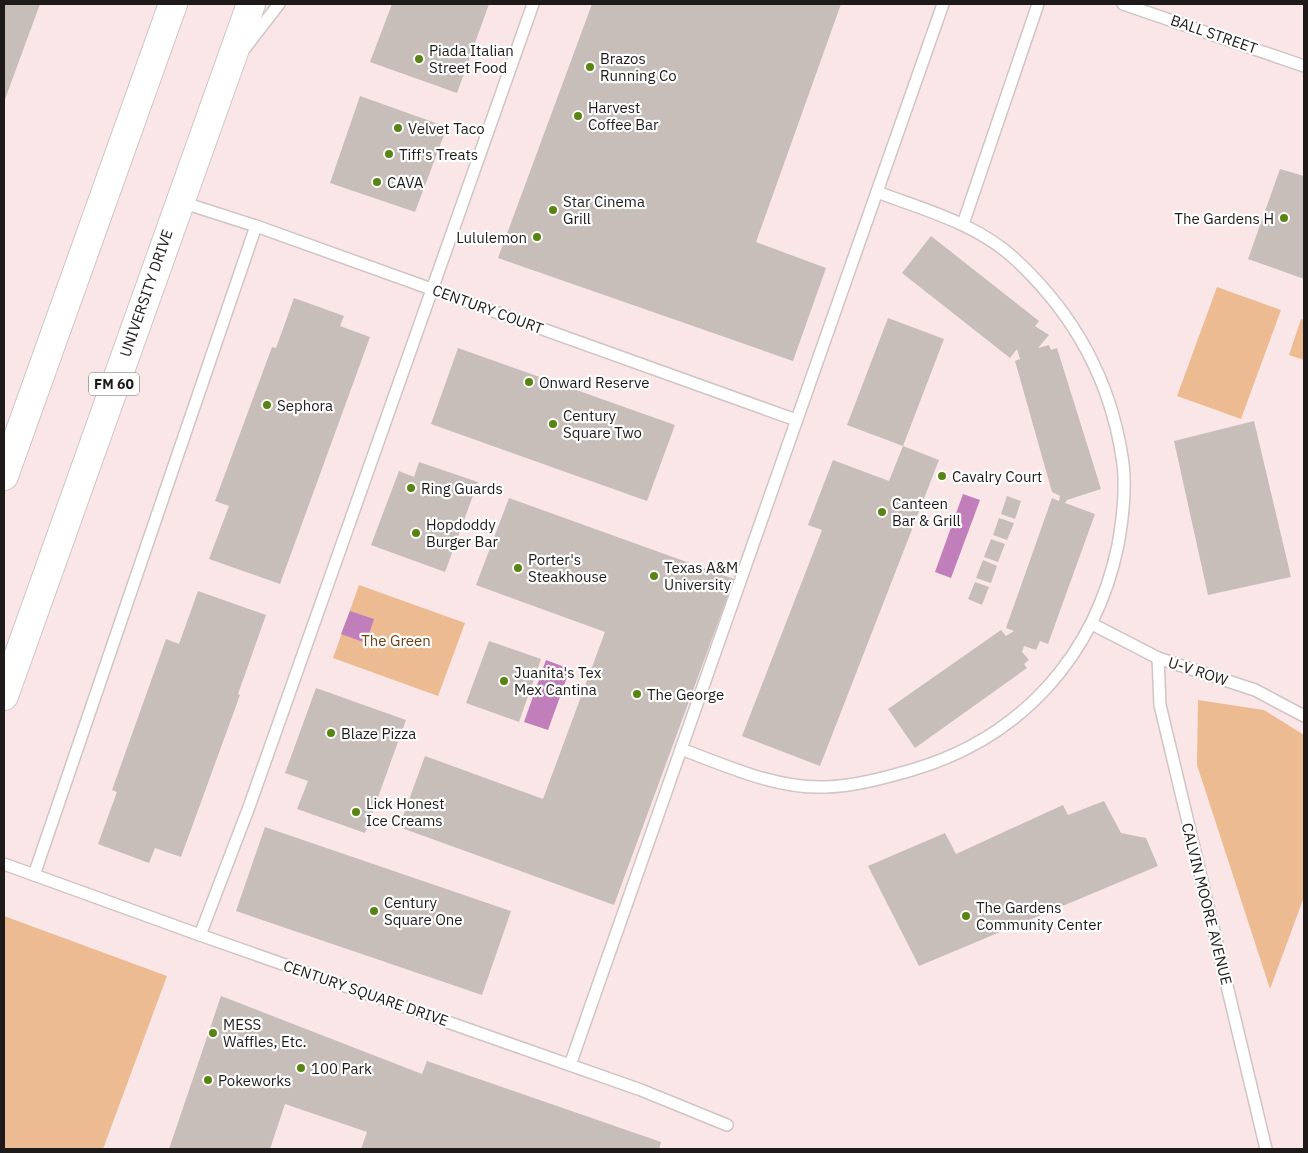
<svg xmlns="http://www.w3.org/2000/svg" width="1308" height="1153" font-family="'IBM Plex Sans',sans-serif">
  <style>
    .built { fill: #fbe6e7 }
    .green { fill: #ecbb92 }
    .water { fill: #c07eba }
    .building { fill: #c7bdb9 }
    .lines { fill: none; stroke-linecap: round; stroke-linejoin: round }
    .service-casing { stroke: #d0c4c5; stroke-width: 14 }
    .primary-casing { stroke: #d0c4c5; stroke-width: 30 }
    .service { stroke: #fff; stroke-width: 11 }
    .primary { stroke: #fff; stroke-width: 28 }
    .poi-dot { fill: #588412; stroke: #fff; stroke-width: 2 }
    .labels { text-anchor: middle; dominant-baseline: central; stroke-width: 4.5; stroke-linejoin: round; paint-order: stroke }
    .shield { fill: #fff; stroke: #625f5f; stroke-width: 1 }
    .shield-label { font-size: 14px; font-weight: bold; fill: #1e1a1a }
    .street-label { font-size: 15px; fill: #1e1a1a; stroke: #fff }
    .poi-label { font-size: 15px; fill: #1e1a1a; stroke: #fff; text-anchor: start }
    .park-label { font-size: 15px; fill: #6d4011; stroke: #fff }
  </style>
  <rect width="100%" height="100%" fill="#fef5f5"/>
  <rect class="built" x="4" y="4" width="1300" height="1145"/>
  <g class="green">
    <polygon points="1217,287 1281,310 1241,419 1177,396"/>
    <polygon points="1301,319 1304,320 1304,360 1289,355"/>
    <polygon points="359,585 465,623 438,696 333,658"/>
    <polygon points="1198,700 1264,710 1304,735 1304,897 1270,989 1197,765"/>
    <polygon points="4,916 167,976 103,1149 4,1149"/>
  </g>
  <g class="water">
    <polygon points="963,494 980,500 951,578 935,572"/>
    <polygon points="350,611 374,619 366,643 341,634"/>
    <polygon points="546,660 570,669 548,730 524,722"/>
  </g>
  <g class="building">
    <polygon points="4,4 40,4 4,102"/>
    <polygon points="392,4 489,4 457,93 370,62"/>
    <polygon points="592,4 841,4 756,242 826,268 793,361 498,258"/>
    <polygon points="360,96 447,127 415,212 330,183"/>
    <polygon points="1280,169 1304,176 1304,279 1248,259"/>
    <polygon points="931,236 1039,321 1035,326 1049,335 1038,348 1049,345 1051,350 1057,348 1101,489 1067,500 1065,503 1095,514 1048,644 1040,641 1036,650 1024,646 1022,652 1029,660 1024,664 1027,668 915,748 888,709 1001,630 1006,636 1014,631 1006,628 1052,498 1059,501 1060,496 1052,492 1015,361 1020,359 1017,349 1010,358 902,273"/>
    <polygon points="294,298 344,316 340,326 370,337 280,584 209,559 229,506 215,501 272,347 276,348"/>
    <polygon points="888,318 944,339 903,446 939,460 820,766 742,736 822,530 808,525 833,460 889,481 903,446 847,425"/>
    <polygon points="458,348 675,425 647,501 431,424"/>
    <polygon points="1254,421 1291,577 1208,595 1174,441"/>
    <polygon points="419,462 478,482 445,572 371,545 399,471 414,477"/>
    <polygon points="1007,496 1021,501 1015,519 1001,514"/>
    <polygon points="509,498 734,579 614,905 399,827 425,756 543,799 605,632 476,585"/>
    <polygon points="999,518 1014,523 1007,540 993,535"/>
    <polygon points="991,539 1005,544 998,562 984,557"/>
    <polygon points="983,560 997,566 991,583 976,578"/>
    <polygon points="975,582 989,587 982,605 968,599"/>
    <polygon points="198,591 266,615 238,694 240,695 181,857 155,848 149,863 98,844 117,792 112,790 166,639 179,644"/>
    <polygon points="489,641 541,659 519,722 466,703"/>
    <polygon points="316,688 406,720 365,833 297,809 308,781 285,773"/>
    <polygon points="1104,801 1121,833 1146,838 1158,866 919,966 868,866 945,833 956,854 1063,805 1068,815"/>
    <polygon points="265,827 511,911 482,995 236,911"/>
    <polygon points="221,996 422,1074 427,1061 661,1142 659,1149 361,1149 367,1132 285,1104 270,1149 169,1149"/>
  </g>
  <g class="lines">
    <defs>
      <g id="service">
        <polyline points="1123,4 1304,66"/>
        <polyline points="245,48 279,4"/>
        <polyline points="181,202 256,226 796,420"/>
        <polyline points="963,224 1038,4"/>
        <polyline points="1092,624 1158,658 1255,690 1304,716"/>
        <polyline points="1158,658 1160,705 1266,1149"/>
        <path d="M681,749C727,766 776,789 826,787C855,786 884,778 912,770C1021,738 1095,656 1118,545C1123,517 1127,485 1122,457C1110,379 1074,314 1016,260C978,224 925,210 877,192"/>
        <polyline points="4,864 200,935 641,1090 727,1125"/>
        <polyline points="34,875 256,226"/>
        <polyline points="200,935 249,807 533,4"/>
        <polyline points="570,1065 943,4"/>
      </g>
      <g id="primary">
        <polyline points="4,476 173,4"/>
        <polyline points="4,696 251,4"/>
      </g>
    </defs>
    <use href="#service" class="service-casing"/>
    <use href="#primary" class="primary-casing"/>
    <use href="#service" class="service"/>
    <use href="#primary" class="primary"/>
  </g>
  <g class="poi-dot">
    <circle cx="419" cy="59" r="5"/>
    <circle cx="590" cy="67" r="5"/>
    <circle cx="578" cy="116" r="5"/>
    <circle cx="398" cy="128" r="5"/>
    <circle cx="389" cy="154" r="5"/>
    <circle cx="377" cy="182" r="5"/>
    <circle cx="553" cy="210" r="5"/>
    <circle cx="1284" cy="218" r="5"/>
    <circle cx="537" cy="237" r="5"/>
    <circle cx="529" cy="382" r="5"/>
    <circle cx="267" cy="405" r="5"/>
    <circle cx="553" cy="424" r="5"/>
    <circle cx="942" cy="476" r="5"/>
    <circle cx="411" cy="488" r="5"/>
    <circle cx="882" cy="512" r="5"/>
    <circle cx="416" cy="533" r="5"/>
    <circle cx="518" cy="568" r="5"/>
    <circle cx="654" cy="576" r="5"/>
    <circle cx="504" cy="681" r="5"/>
    <circle cx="637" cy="694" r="5"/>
    <circle cx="331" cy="733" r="5"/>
    <circle cx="356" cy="812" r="5"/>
    <circle cx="374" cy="911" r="5"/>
    <circle cx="966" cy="916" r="5"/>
    <circle cx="213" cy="1033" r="5"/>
    <circle cx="301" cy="1068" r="5"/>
    <circle cx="208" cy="1080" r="5"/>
  </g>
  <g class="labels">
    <rect class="shield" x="89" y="372.5" width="50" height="23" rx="4"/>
    <g class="shield-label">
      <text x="114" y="384">FM 60</text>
    </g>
    <g class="street-label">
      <text transform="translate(1214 34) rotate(19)">BALL STREET</text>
      <text transform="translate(146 293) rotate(-71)">UNIVERSITY DRIVE</text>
      <text transform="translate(488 309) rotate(20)">CENTURY COURT</text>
      <text transform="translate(1198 671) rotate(18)">U-V ROW</text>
      <text transform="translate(1207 904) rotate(76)">CALVIN MOORE AVENUE</text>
      <text transform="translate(366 993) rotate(19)">CENTURY SQUARE DRIVE</text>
    </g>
    <g class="poi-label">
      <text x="429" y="50">Piada Italian<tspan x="429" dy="17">Street Food</tspan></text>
      <text x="600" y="58">Brazos<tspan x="600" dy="17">Running Co</tspan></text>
      <text x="588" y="107">Harvest<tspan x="588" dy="17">Coffee Bar</tspan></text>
      <text x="408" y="128">Velvet Taco</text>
      <text x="399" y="154">Tiff's Treats</text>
      <text x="387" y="182">CAVA</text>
      <text x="563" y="201">Star Cinema<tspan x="563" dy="17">Grill</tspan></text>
      <text x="1274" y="218" text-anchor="end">The Gardens H</text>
      <text x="527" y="237" text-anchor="end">Lululemon</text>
      <text x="539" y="382">Onward Reserve</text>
      <text x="277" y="405">Sephora</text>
      <text x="563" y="415">Century<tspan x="563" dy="17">Square Two</tspan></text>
      <text x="952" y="476">Cavalry Court</text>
      <text x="421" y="488">Ring Guards</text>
      <text x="892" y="503">Canteen<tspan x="892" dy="17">Bar &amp; Grill</tspan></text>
      <text x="426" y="524">Hopdoddy<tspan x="426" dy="17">Burger Bar</tspan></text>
      <text x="528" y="559">Porter's<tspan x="528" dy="17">Steakhouse</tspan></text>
      <text x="664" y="567">Texas A&amp;M<tspan x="664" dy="17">University</tspan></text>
      <text x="514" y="672">Juanita's Tex<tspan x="514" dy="17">Mex Cantina</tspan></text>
      <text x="647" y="694">The George</text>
      <text x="341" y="733">Blaze Pizza</text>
      <text x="366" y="803">Lick Honest<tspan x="366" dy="17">Ice Creams</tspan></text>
      <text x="384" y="902">Century<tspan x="384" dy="17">Square One</tspan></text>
      <text x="976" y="907">The Gardens<tspan x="976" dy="17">Community Center</tspan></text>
      <text x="223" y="1024">MESS<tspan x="223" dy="17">Waffles, Etc.</tspan></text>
      <text x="311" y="1068">100 Park</text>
      <text x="218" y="1080">Pokeworks</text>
    </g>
    <g class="park-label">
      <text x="396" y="640">The Green</text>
    </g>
  </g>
  <rect width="1308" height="1153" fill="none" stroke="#1e1a1a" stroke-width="10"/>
</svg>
